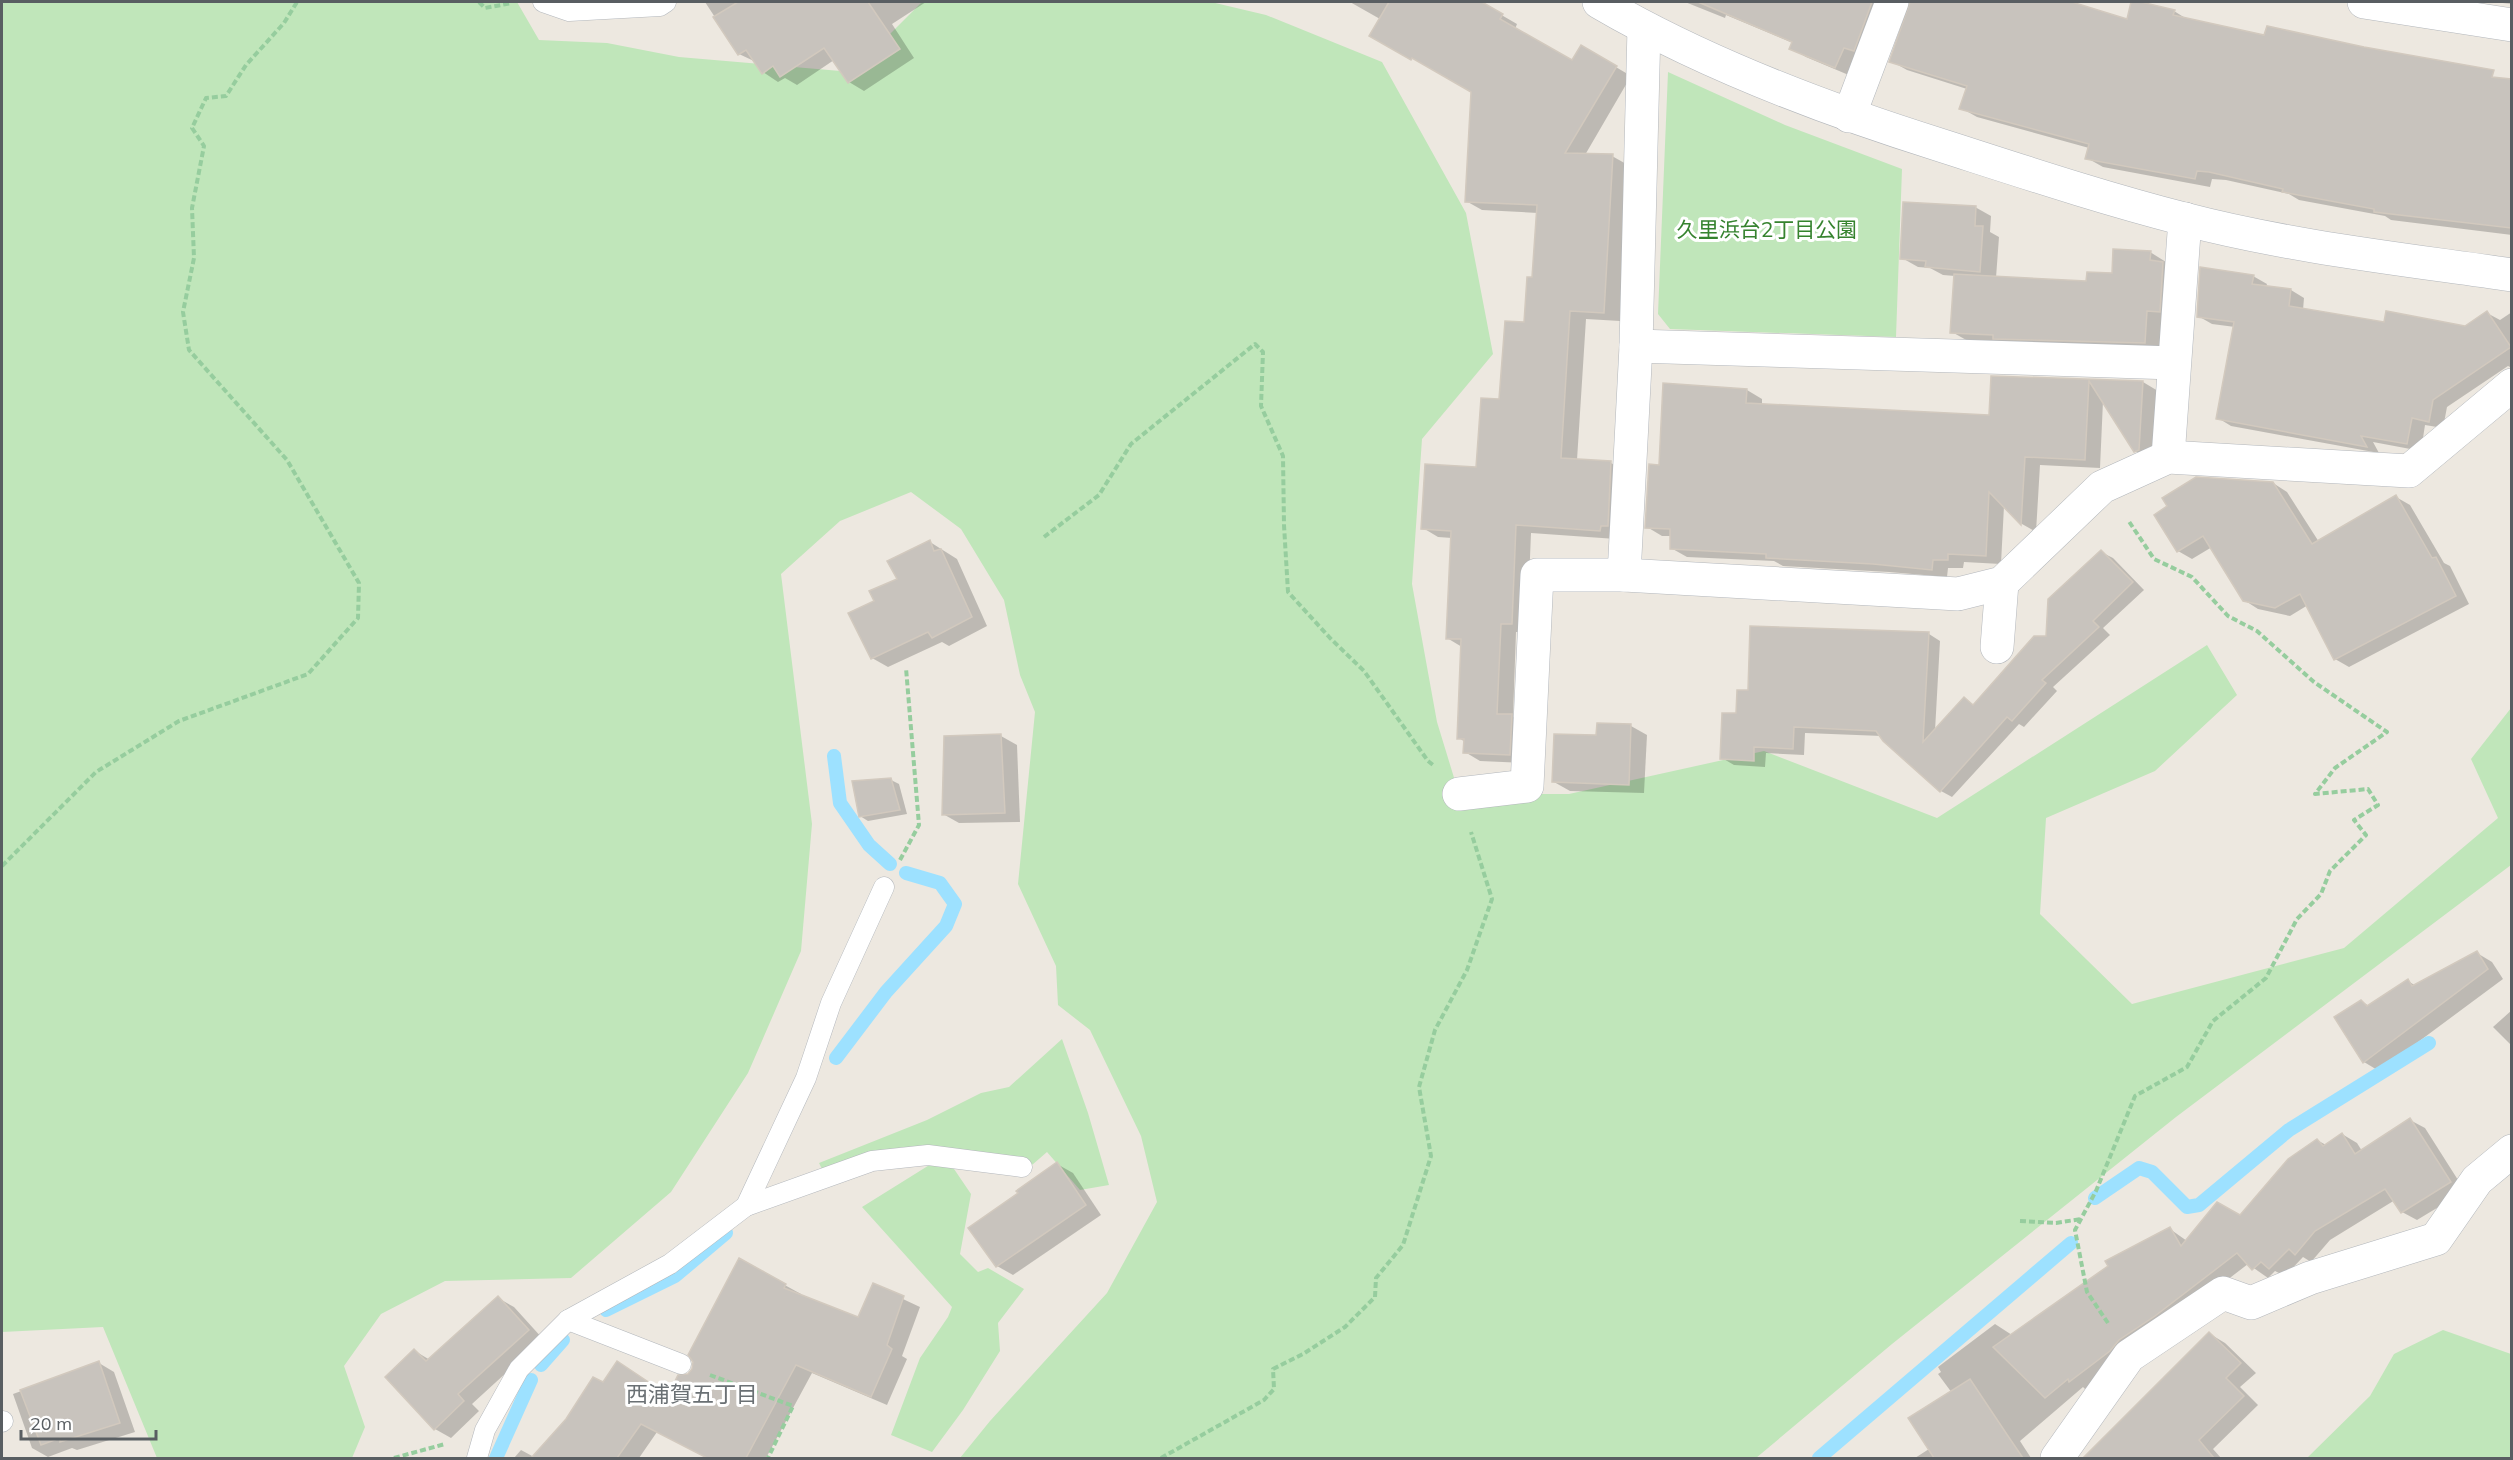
<svg xmlns="http://www.w3.org/2000/svg" width="2513" height="1460" font-family="Mulish,'Noto Sans JP',sans-serif">
  <style>
    .green { fill: #c0e6ba }
    .shadow { fill: #0003 }
    .lines { fill: none; stroke-linecap: round; stroke-linejoin: round }
    .stream { stroke: #9de1ff; stroke-width: 14 }
    .building { fill: #c8c3bd; stroke: #d2c9be; stroke-width: 1.5 }
    .service-casing { stroke: #b3b7bc; stroke-width: 21 }
    .minor-casing { stroke: #b3b7bc; stroke-width: 34 }
    .tertiary-casing { stroke: #b3b7bc; stroke-width: 34 }
    .path { stroke: #96cd9e; stroke-width: 4; stroke-dasharray: 6 3; stroke-linecap: butt }
    .service { stroke: #fff; stroke-width: 20 }
    .minor { stroke: #fff; stroke-width: 33 }
    .tertiary { stroke: #fff; stroke-width: 33 }
    .labels { text-anchor: middle; dominant-baseline: central; stroke-width: 6; stroke-linejoin: round; paint-order: stroke }
    .park-label { font-size: 21px; fill: #36832f; stroke: #fff }
    .neighbourhood-label { font-size: 22px; fill: #6a7074; stroke: #fff }
  </style>
  <rect width="100%" height="100%" fill="#ede8e0"/>
  <g class="green">
    <polygon points="2,2 517,2 539,40 607,43 679,57 852,72 922,2 1211,2 1266,15 1382,62 1466,213 1493,354 1422,439 1412,584 1437,722 1459,794 1569,794 1764,751 1937,818 2207,645 2237,695 2155,771 2046,818 2040,914 2132,1004 2344,948 2498,818 2471,759 2511,708 2511,865 2176,1117 1892,1344 1756,1458 960,1458 990,1421 1107,1293 1157,1202 1141,1136 1090,1030 1058,1005 1056,966 1018,884 1035,712 1020,675 1004,600 961,529 911,492 840,521 781,574 812,824 801,951 748,1073 671,1192 571,1278 445,1281 381,1314 344,1366 365,1427 352,1458 157,1458 103,1327 2,1332"/>
    <polygon points="1668,72 1785,125 1902,169 1896,337 1670,329 1658,314"/>
    <polygon points="1062,1039 1088,1113 1109,1185 1080,1190 1047,1152 1032,1165 902,1147 824,1173 819,1163 927,1120 981,1093 1009,1087"/>
    <polygon points="931,1164 952,1166 971,1194 960,1254 978,1272 988,1268 1024,1289 998,1323 1000,1351 963,1410 932,1452 891,1435 920,1358 948,1317 952,1307 862,1207"/>
    <polygon points="2443,1330 2511,1354 2511,1458 2307,1458 2370,1396 2394,1354"/>
  </g>
  <g class="shadow">
    <polygon points="705,2 926,2 892,24 914,58 864,91 849,82 834,60 797,85 785,78 778,82 763,72 756,62 739,54"/>
    <polygon points="1350,2 1434,2 1453,13 1459,2 1479,2 1517,24 1515,29 1573,62 1582,47 1631,76 1585,155 1612,156 1628,165 1620,321 1586,319 1577,460 1611,463 1626,472 1616,539 1531,533 1527,632 1516,632 1513,717 1527,725 1525,763 1480,761 1465,752 1465,742 1459,738 1462,647 1447,638 1452,538 1438,537 1423,528 1478,469 1525,323 1533,279 1538,213 1482,210 1466,201 1472,91 1371,35 1380,19"/>
    <polygon points="1685,2 1892,2 1851,76 1806,57 1791,48 1793,43 1726,15 1725,18"/>
    <polygon points="1912,2 2067,2 2128,21 2133,2 2135,2 2174,11 2190,21 2266,37 2268,28 2364,47 2379,56 2379,60 2512,80 2512,235 2391,220 2385,216 2299,200 2289,194 2226,180 2212,179 2210,187 2103,167 2087,158 2089,148 1977,117 1961,108 1967,89 1907,70 1891,61"/>
    <polygon points="2493,2 2512,2 2512,4"/>
    <polygon points="1975,207 1991,216 1990,232 1999,237 1996,278 2088,282 2113,275 2150,252 2166,262 2161,352 1968,341 1952,332 1955,276 1943,275 1930,268 1918,267 1902,258"/>
    <polygon points="2253,276 2267,284 2266,287 2291,290 2304,298 2303,310 2385,324 2465,328 2487,313 2500,320 2512,312 2512,368 2508,366 2447,407 2443,428 2425,425 2421,451 2373,442 2379,453 2231,426 2218,418 2235,327 2212,324 2198,316"/>
    <polygon points="1992,378 2143,382 2158,391 2154,458 2150,460 2135,451 2103,401 2100,468 2040,465 2036,532 2022,524 2004,506 2001,564 1964,562 1963,568 1948,568 1947,577 1889,572 1783,566 1774,561 1687,557 1671,548 1672,536 1662,536 1647,527 1660,466 1747,390 1762,399 1762,405 1990,417"/>
    <polygon points="2273,483 2287,492 2319,542 2396,497 2410,505 2444,563 2450,566 2469,604 2349,667 2335,659 2308,605 2290,616 2258,609 2244,600 2212,547 2192,559 2178,551"/>
    <polygon points="930,542 957,559 987,626 949,646 942,642 888,667 872,658 876,601 899,580"/>
    <polygon points="2101,552 2113,558 2144,590 2103,628 2110,635 2053,687 2057,691 2024,727 2019,724 1952,797 1941,791 1882,736 1805,733 1804,755 1766,753 1765,767 1734,765 1722,758 1737,715 1749,692 1929,634 1940,641 1935,731 1965,699 1974,705 2047,638"/>
    <polygon points="1631,726 1647,735 1644,793 1570,791 1554,782 1597,736"/>
    <polygon points="1001,736 1017,745 1020,822 959,823 943,814"/>
    <polygon points="891,780 899,784 907,814 868,821 860,816"/>
    <polygon points="2477,953 2492,962 2503,979 2379,1071 2364,1062 2361,1001 2369,1006 2408,981 2416,986"/>
    <polygon points="2512,1010 2512,1046 2493,1027"/>
    <polygon points="2410,1120 2425,1128 2465,1191 2417,1220 2402,1212 2395,1200 2330,1240 2311,1262 2303,1257 2285,1276 2275,1271 2268,1278 2248,1264 2085,1389 2083,1387 2020,1441 2031,1458 1915,1458 1929,1449 1952,1393 1938,1374 1941,1372 1938,1367 1995,1324 2012,1335 2170,1229 2187,1241 2240,1217 2317,1140 2326,1145 2342,1134 2357,1143 2362,1151"/>
    <polygon points="1057,1164 1073,1173 1101,1215 1013,1275 997,1266 1020,1193"/>
    <polygon points="739,1260 801,1294 800,1296 859,1319 873,1285 920,1307 902,1356 907,1359 887,1405 812,1373 766,1458 708,1458 657,1432 639,1458 514,1458 521,1450 534,1457 603,1384 669,1396 693,1369"/>
    <polygon points="498,1298 514,1307 543,1339 472,1404 479,1411 451,1438 435,1429 415,1351 430,1360"/>
    <polygon points="2210,1334 2225,1343 2256,1373 2240,1387 2258,1405 2213,1449 2221,1458 2092,1458 2089,1454"/>
    <polygon points="99,1363 114,1372 135,1432 77,1450 72,1448 48,1457 32,1448 13,1394"/>
  </g>
  <g class="lines">
    <g class="stream">
      <polyline points="834,756 840,803 869,845 890,864"/>
      <polyline points="836,1058 886,992 946,926 955,904 940,883 906,873"/>
      <polyline points="2095,1198 2139,1168 2152,1172 2187,1207 2199,1205 2289,1130 2429,1043"/>
      <polyline points="606,1310 675,1276 726,1233"/>
      <polyline points="541,1365 563,1340"/>
      <polyline points="496,1458 531,1380"/>
      <polyline points="1819,1458 2071,1243"/>
    </g>
  </g>
  <g class="building">
    <polygon points="738,2 868,2 900,49 848,83 824,48 780,77 773,66 762,74 746,50 738,55 713,17"/>
    <polygon points="1389,2 1482,2 1503,14 1500,19 1572,60 1581,45 1617,66 1565,153 1613,154 1604,313 1570,311 1561,458 1611,461 1608,526 1601,526 1600,531 1516,525 1512,624 1501,624 1497,714 1512,714 1510,755 1463,753 1464,739 1457,739 1461,639 1446,639 1451,531 1421,529 1425,464 1476,467 1481,398 1499,399 1505,321 1524,322 1527,277 1532,277 1537,205 1465,202 1471,92 1412,58 1411,60 1369,36"/>
    <polygon points="1698,2 1872,2 1854,51 1844,48 1835,68 1789,49 1792,42"/>
    <polygon points="1910,2 2072,2 2127,19 2131,2 2141,2 2175,10 2173,15 2264,35 2267,26 2364,47 2494,70 2492,77 2511,79 2511,228 2374,212 2374,209 2282,192 2283,189 2209,172 2197,171 2195,179 2085,159 2089,144 1959,109 1967,86 1889,62"/>
    <polygon points="1903,202 1976,206 1975,226 1983,226 1980,272 1925,267 1926,261 1900,259"/>
    <polygon points="2113,249 2151,251 2150,260 2163,262 2160,312 2147,311 2145,343 1993,339 1993,335 1950,333 1954,274 2086,281 2087,272 2112,273"/>
    <polygon points="2200,267 2254,275 2252,284 2291,289 2289,306 2384,322 2386,311 2465,326 2487,311 2511,347 2433,400 2429,422 2412,418 2407,444 2361,436 2367,447 2216,419 2234,322 2197,317"/>
    <polygon points="1991,376 2143,381 2139,450 2134,452 2089,381 2085,460 2025,457 2021,525 1989,492 1986,556 1948,554 1948,560 1933,560 1932,570 1873,564 1766,558 1766,554 1670,549 1670,529 1645,528 1649,464 1659,465 1663,383 1747,389 1746,403 1989,415"/>
    <polygon points="2196,477 2273,482 2312,544 2396,495 2432,558 2436,557 2456,596 2334,660 2300,594 2275,608 2243,601 2203,536 2177,552 2154,515 2167,506 2162,498"/>
    <polygon points="930,540 934,551 941,549 972,617 932,638 928,632 871,659 848,613 874,601 869,591 897,579 887,561"/>
    <polygon points="2101,550 2133,582 2093,621 2099,627 2042,680 2046,683 2012,721 2007,717 1940,792 1883,741 1876,731 1794,727 1793,749 1754,747 1754,761 1720,759 1722,713 1736,713 1737,690 1748,690 1750,626 1929,632 1923,742 1964,697 1973,705 2034,636 2046,636 2048,599"/>
    <polygon points="1597,723 1631,724 1629,785 1552,782 1554,734 1596,735"/>
    <polygon points="1001,734 1005,813 942,815 944,736"/>
    <polygon points="891,778 900,810 859,817 852,781"/>
    <polygon points="2477,951 2488,969 2363,1063 2334,1017 2361,1000 2367,1006 2408,979 2412,986"/>
    <polygon points="2410,1118 2451,1182 2401,1213 2385,1189 2315,1231 2295,1255 2289,1249 2269,1269 2261,1262 2252,1270 2237,1253 2155,1316 2119,1340 2110,1351 2069,1382 2068,1379 2045,1398 1993,1347 2108,1266 2105,1261 2170,1227 2181,1246 2217,1202 2240,1215 2288,1159 2317,1139 2323,1146 2342,1133 2355,1154"/>
    <polygon points="1057,1162 1086,1205 996,1267 968,1228 1018,1193 1016,1191"/>
    <polygon points="739,1258 786,1284 784,1288 858,1317 873,1283 904,1296 887,1345 892,1349 871,1397 796,1365 746,1458 707,1458 641,1424 617,1458 531,1458 566,1419 593,1377 603,1382 617,1361 668,1395 678,1375 688,1374 692,1369 693,1362 688,1355"/>
    <polygon points="498,1296 529,1330 458,1394 464,1401 434,1430 385,1377 414,1349 426,1361"/>
    <polygon points="2209,1332 2241,1363 2226,1378 2244,1396 2199,1440 2214,1458 2083,1458"/>
    <polygon points="99,1361 120,1423 60,1442 60,1438 41,1445 20,1390"/>
    <polygon points="1970,1379 2008,1436 2023,1458 1934,1458 1908,1418"/>
  </g>
  <g class="lines">
    <defs>
      <g id="service">
        <polyline points="543,2 569,11 660,6 666,2"/>
        <polyline points="746,1206 872,1161 928,1155 1022,1167"/>
        <polyline points="568,1320 681,1364"/>
        <polyline points="2,1422 3,1421"/>
        <polyline points="477,1458 485,1430 519,1369 568,1320 670,1264 746,1206 806,1078 831,1003 884,887"/>
      </g>
      <g id="minor">
        <polyline points="2364,2 2512,25"/>
        <polyline points="1644,28 1636,346 1624,575 1958,594 2002,583 2102,487 2168,457 2409,471 2512,385"/>
        <polyline points="1849,116 1892,2"/>
        <polyline points="1636,346 2174,363"/>
        <polyline points="2168,457 2185,219"/>
        <polyline points="1997,647 2002,583"/>
        <polyline points="1459,794 1527,786 1537,575 1624,575"/>
        <polyline points="2057,1458 2129,1356 2223,1293 2251,1303 2310,1278 2436,1239 2477,1180 2512,1151"/>
      </g>
      <path id="tertiary" d="M1599,2C1703,63 1825,109 1940,145C2021,171 2102,198 2184,219C2291,247 2402,259 2512,275"/>
    </defs>
    <use href="#service" class="service-casing"/>
    <use href="#minor" class="minor-casing"/>
    <use href="#tertiary" class="tertiary-casing"/>
    <g class="path">
      <polyline points="479,2 485,8 512,3"/>
      <polyline points="1044,537 1099,495 1131,444 1255,344 1263,352 1261,406 1283,456 1284,525 1288,592 1330,638 1364,671 1428,761 1433,765"/>
      <polyline points="900,860 919,825 906,668"/>
      <polyline points="2,866 96,772 179,721 308,674 358,618 359,583 287,460 189,350 183,312 194,258 192,208 204,146 192,128 206,98 226,96 246,65 284,23 297,2"/>
      <polyline points="2020,1221 2056,1223 2081,1219"/>
      <polyline points="2108,1323 2087,1292 2075,1230 2096,1191 2135,1096 2187,1067 2213,1021 2266,978 2297,919 2321,894 2330,871 2366,835 2354,820 2378,805 2368,789 2315,794 2335,768 2387,732 2314,682 2257,631 2228,616 2192,577 2154,559 2128,520"/>
      <polyline points="710,1375 793,1406 768,1458"/>
      <polyline points="394,1458 445,1444"/>
      <polyline points="1161,1458 1264,1400 1274,1389 1273,1369 1303,1354 1345,1327 1375,1297 1376,1278 1403,1245 1431,1156 1419,1087 1435,1030 1467,970 1492,899 1471,832"/>
    </g>
    <use href="#service" class="service"/>
    <use href="#minor" class="minor"/>
    <use href="#tertiary" class="tertiary"/>
  </g>
  <g class="labels">
    <g class="park-label">
      <text x="1767" y="229">久里浜台2丁目公園</text>
    </g>
    <g class="neighbourhood-label">
      <text x="692" y="1394">西浦賀五丁目</text>
    </g>
  </g>
  <rect width="2513" height="1460" fill="none" stroke="#595e62" stroke-width="6"/>
  <path d="M21 1430v9h135v-9" fill="none" stroke="#595e62" stroke-width="3"/>
  <text x="30" y="1430" font-size="18" fill="#595e62" stroke="#ffffff" stroke-width="4.5" paint-order="stroke">20 m</text>
</svg>
